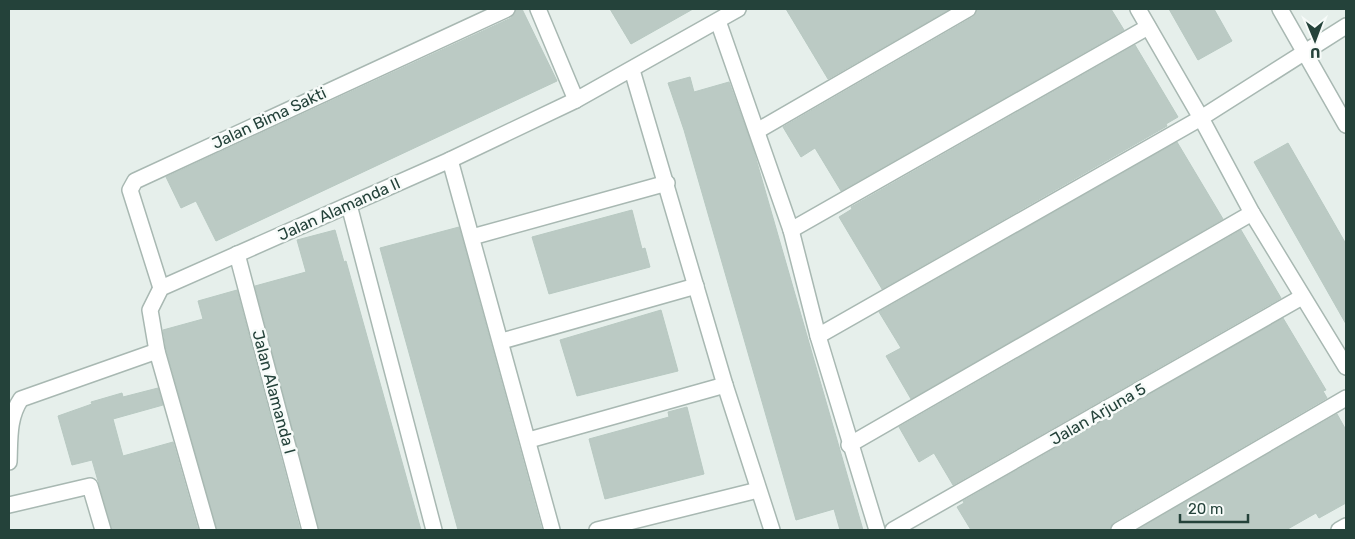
<svg xmlns="http://www.w3.org/2000/svg" width="1355" height="539" font-family="Rubik,sans-serif">
  <style>
    .building { fill: #bbcac4; stroke: #b8c9c2 }
    .lines { fill: none; stroke-linecap: round; stroke-linejoin: round }
    .minor-casing { stroke: #a8b8b2; stroke-width: 18 }
    .minor { stroke: #fff; stroke-width: 15 }
    .labels { text-anchor: middle; dominant-baseline: central; stroke-width: 5; stroke-linejoin: round; paint-order: stroke }
    .street-label { font-size: 16px; fill: #24423a; stroke: #f7fbf9 }
  </style>
  <rect width="100%" height="100%" fill="#e6efeb"/>
  <g class="building">
    <polygon points="516,9 522,9 557,81 216,241 196,201 181,208 166,177 511,18"/>
    <polygon points="610,9 693,9 631,44"/>
    <polygon points="786,9 950,9 828,79"/>
    <polygon points="977,9 1111,9 1124,30 841,191 815,148 801,157 783,127 973,17"/>
    <polygon points="1169,9 1214,9 1232,41 1198,60"/>
    <polygon points="1135,45 1178,117 1166,124 1167,126 882,289 839,217 852,209 851,207"/>
    <polygon points="690,77 694,92 729,82 752,145 863,530 840,530 834,509 796,520 684,130 668,83"/>
    <polygon points="1177,142 1223,219 911,399 886,356 901,348 879,312"/>
    <polygon points="1288,143 1346,244 1346,324 1254,162"/>
    <polygon points="632,210 642,249 645,248 650,267 549,294 532,237"/>
    <polygon points="459,227 542,530 458,530 380,248"/>
    <polygon points="335,230 344,262 346,261 421,530 319,530 255,286 306,272 297,240"/>
    <polygon points="1241,230 1281,298 953,485 934,453 919,462 899,427"/>
    <polygon points="237,290 300,530 217,530 166,349 163,330 203,319 198,301"/>
    <polygon points="661,310 678,371 577,396 560,340"/>
    <polygon points="1283,318 1326,390 1323,391 1327,398 1114,522 1110,530 971,530 957,507 964,503 963,501"/>
    <polygon points="158,388 163,405 113,419 123,456 173,442 198,530 112,530 92,460 72,465 58,416 92,404 91,402 122,393 123,397"/>
    <polygon points="687,407 704,474 605,499 589,439 669,417 668,412"/>
    <polygon points="1337,414 1346,430 1346,503 1319,518 1316,513 1286,530 1137,530"/>
  </g>
  <g class="lines">
    <defs>
      <g id="minor">
        <polyline points="538,9 576,100"/>
        <polyline points="1138,9 1201,118 1252,213 1346,367"/>
        <polyline points="1280,9 1346,125"/>
        <polyline points="718,21 791,230 818,336 877,530"/>
        <polyline points="632,70 725,385 772,530"/>
        <polyline points="757,131 968,9"/>
        <polyline points="450,160 552,530"/>
        <polyline points="349,205 434,530"/>
        <polyline points="791,230 1148,27"/>
        <polyline points="472,237 667,183"/>
        <polyline points="237,254 310,530"/>
        <polyline points="161,288 130,190 135,181 507,9"/>
        <polyline points="818,336 1201,118 1346,26"/>
        <polyline points="502,341 696,286"/>
        <polyline points="529,440 725,385"/>
        <polyline points="849,445 1252,213"/>
        <path d="M9,462C10,440 8,418 21,399L157,351"/>
        <polyline points="9,505 90,486 103,530"/>
        <polyline points="208,530 157,351 150,310 161,288 450,160 576,100 738,9"/>
        <polyline points="597,530 758,490"/>
        <polyline points="893,530 1302,297"/>
        <polyline points="1119,530 1346,398"/>
        <polyline points="1339,530 1346,526"/>
      </g>
    </defs>
    <use href="#minor" class="minor-casing"/>
    <use href="#minor" class="minor"/>
  </g>
  <g class="labels">
    <g class="street-label">
      <text transform="translate(269 118) rotate(-25)">Jalan Bima Sakti</text>
      <text transform="translate(339 209) rotate(-24)">Jalan Alamanda II</text>
      <text transform="translate(274 392) rotate(75)">Jalan Alamanda I</text>
      <text transform="translate(1098 414) rotate(-30)">Jalan Arjuna 5</text>
    </g>
  </g>
  <rect width="1355" height="539" fill="none" stroke="#24423a" stroke-width="20"/>
  <g transform="translate(1315 40) rotate(179)" stroke="#f7fbf9" stroke-width="4" paint-order="stroke">
  <path d="M0-4L9 19L0 12L-9 19Z" fill="#24423a"/>
  <text y="-8" font-size="14" font-weight="bold" text-anchor="middle" fill="#24423a">U</text>
  </g>
  <path d="M1180 514v8h68v-8" fill="none" stroke="#24423a" stroke-width="2.5"/>
  <text x="1188" y="514" font-size="15" fill="#24423a" stroke="#f7fbf9" stroke-width="4" paint-order="stroke">20 m</text>
</svg>
